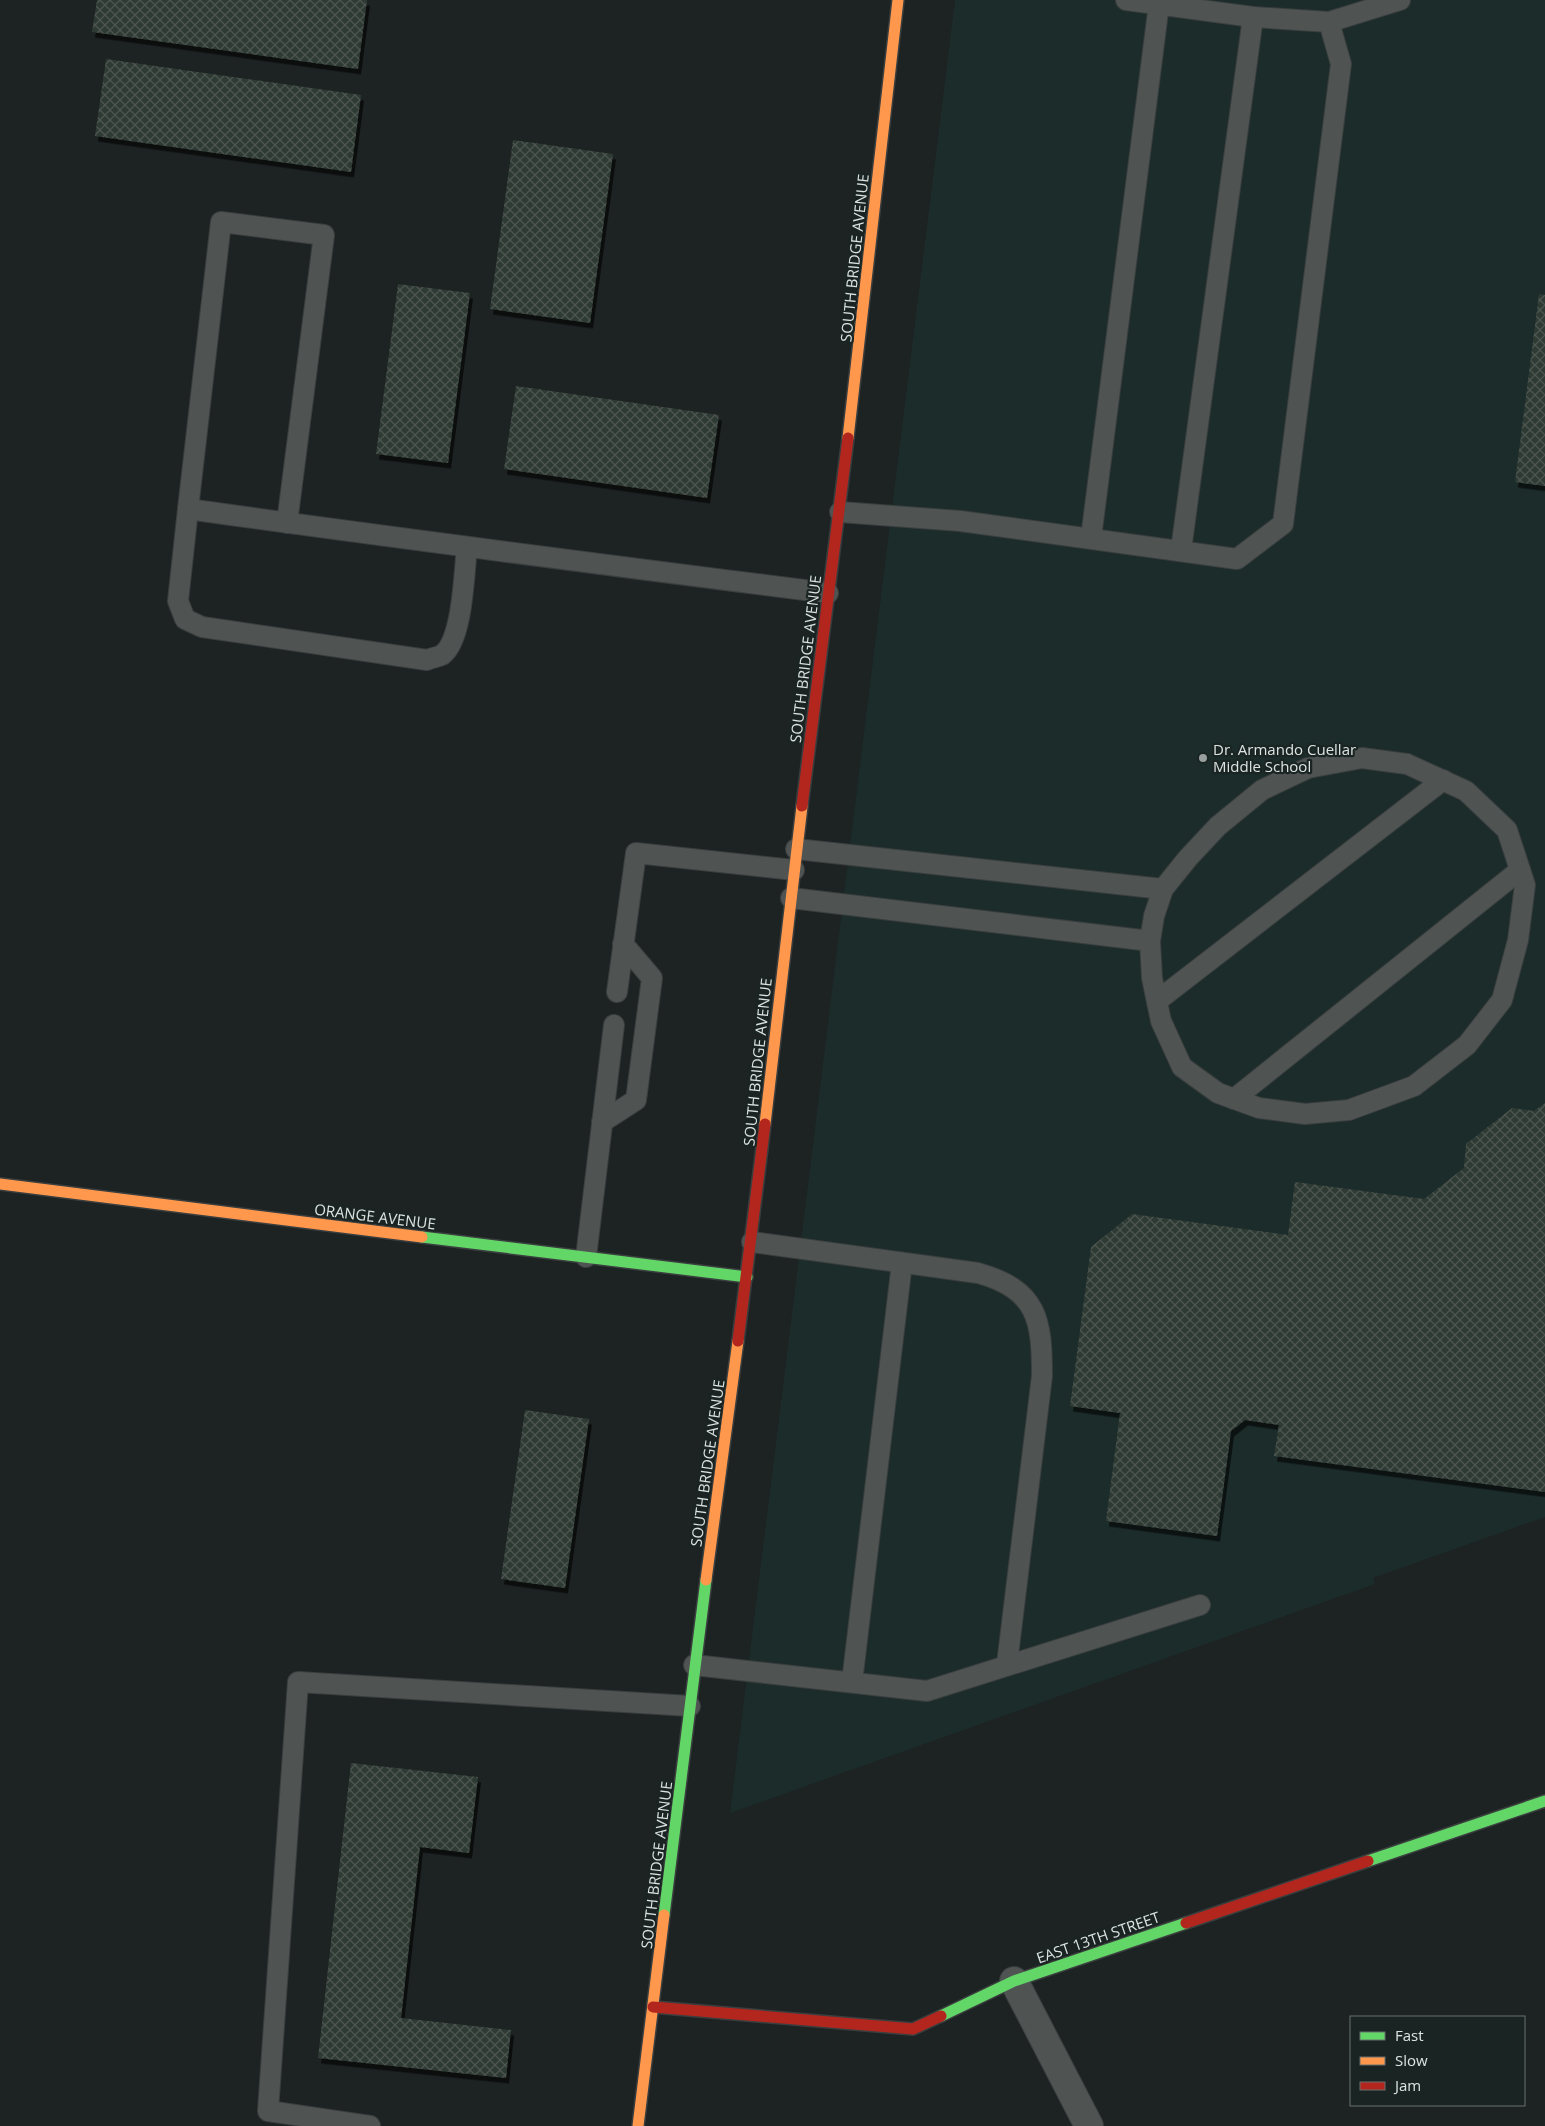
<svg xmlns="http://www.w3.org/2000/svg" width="1545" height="2126" font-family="'Open Sans',sans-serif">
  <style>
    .built { fill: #1b2c2a }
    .building { fill: url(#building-cross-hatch); filter: url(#shadow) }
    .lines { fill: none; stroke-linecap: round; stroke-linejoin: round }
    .lane-casing { stroke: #3a3e3e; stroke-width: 22 }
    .street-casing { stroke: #3a3e3e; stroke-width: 30 }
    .fast-casing { stroke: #3a3e3e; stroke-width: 14 }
    .slow-casing { stroke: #3a3e3e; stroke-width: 14 }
    .jam-casing { stroke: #3a3e3e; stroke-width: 14 }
    .lane { stroke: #4f5453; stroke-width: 20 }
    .street { stroke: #4f5453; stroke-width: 28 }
    .fast { stroke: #63d668; stroke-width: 11 }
    .slow { stroke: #ff974d; stroke-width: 11 }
    .jam { stroke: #b3261e; stroke-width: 11 }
    .poi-dot { fill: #999f9e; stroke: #1a2523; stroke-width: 2 }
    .labels { text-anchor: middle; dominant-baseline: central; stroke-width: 4.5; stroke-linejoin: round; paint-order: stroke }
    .street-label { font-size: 15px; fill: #dce3e1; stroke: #1a2523 }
    .poi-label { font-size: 15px; fill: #dce3e1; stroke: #1a2523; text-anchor: start }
  </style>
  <defs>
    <pattern id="building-cross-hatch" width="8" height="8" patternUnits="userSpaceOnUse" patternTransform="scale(1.25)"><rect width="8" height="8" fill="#2f3a34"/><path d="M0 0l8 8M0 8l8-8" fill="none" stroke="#4d5651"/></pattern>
    <filter id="shadow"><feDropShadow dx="3" dy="5.5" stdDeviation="0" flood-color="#0009"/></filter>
  </defs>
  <rect width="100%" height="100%" fill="#1d2222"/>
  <polygon class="built" points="955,0 1545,0 1545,1517 1373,1578 1375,1584 730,1813"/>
  <g class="building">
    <polygon points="97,0 367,0 358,69 92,32"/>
    <polygon points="106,59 361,95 351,172 95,136"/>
    <polygon points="513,140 613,154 590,323 490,309"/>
    <polygon points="398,284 470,293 448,463 376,454"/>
    <polygon points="1539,294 1545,295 1545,486 1515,482"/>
    <polygon points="516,386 719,415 707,498 504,469"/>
    <polygon points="1545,1103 1545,1492 1274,1456 1279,1425 1245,1420 1231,1431 1217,1536 1106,1521 1120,1413 1070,1406 1091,1247 1132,1214 1288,1235 1295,1182 1424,1199 1464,1168 1466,1144 1512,1108 1534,1111"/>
    <polygon points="525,1410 589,1419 565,1588 501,1579"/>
    <polygon points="351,1763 478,1777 469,1853 420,1847 401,2018 511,2030 506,2078 318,2058"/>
  </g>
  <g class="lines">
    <defs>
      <g id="lane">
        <polyline points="1329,22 1400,0"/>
        <path d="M188,509L178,601L185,619L202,627L427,660C431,658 438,657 442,655C463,640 464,572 467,547"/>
        <polyline points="840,512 960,521 1237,559 1283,524 1341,64 1329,22 1253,17 1126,0"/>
        <path d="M287,523L324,235L221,222L188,509C401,539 614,566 828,593"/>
        <polyline points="1091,538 1159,4"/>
        <polyline points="1181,550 1253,17"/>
        <polygon points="1362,758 1407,764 1466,791 1507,830 1525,885 1518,940 1502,1000 1467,1045 1414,1086 1349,1110 1305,1114 1259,1108 1218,1093 1182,1067 1161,1021 1152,978 1150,941 1154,916 1163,889 1188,858 1218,826 1262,790 1308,768"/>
        <polyline points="796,849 1163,889"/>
        <polyline points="791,898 1150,941"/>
        <polyline points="617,992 636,853 794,870"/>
        <polyline points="1157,1001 1443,780"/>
        <polyline points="1234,1099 1520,870"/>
        <polyline points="602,1122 636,1100 652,978 623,944"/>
        <path d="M752,1242L978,1273C1038,1290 1042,1320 1042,1376L1007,1664"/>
        <polyline points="586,1257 614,1025"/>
        <polyline points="694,1665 927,1691 1200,1605"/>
        <polyline points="852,1682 902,1263"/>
        <polyline points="370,2126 268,2111 298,1682 690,1706"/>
      </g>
      <polyline id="street" points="1014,1981 1089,2126"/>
      <g id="fast">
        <polyline points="422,1237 747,1277"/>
        <polyline points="1368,1861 1545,1801"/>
        <polyline points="664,1915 706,1580"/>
        <polyline points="941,2016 1014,1981 1186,1923"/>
      </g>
      <g id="slow">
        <polyline points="848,438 898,0"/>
        <polyline points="765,1124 802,806"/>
        <polyline points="0,1184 422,1237"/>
        <polyline points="706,1580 738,1341"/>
        <polyline points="638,2126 664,1915"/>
      </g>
      <g id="jam">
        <polyline points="802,806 848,438"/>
        <polyline points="738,1341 765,1124"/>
        <polyline points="1186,1923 1368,1861"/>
        <polyline points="653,2007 913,2029 941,2016"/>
      </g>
    </defs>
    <use href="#lane" class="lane-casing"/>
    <use href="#street" class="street-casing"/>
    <use href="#fast" class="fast-casing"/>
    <use href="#slow" class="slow-casing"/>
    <use href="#jam" class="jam-casing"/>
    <use href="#lane" class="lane"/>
    <use href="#street" class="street"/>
    <use href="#fast" class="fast"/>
    <use href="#slow" class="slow"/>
    <use href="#jam" class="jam"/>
  </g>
  <circle class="poi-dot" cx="1203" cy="758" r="5"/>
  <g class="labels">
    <g class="street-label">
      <text transform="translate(854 258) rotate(-84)">SOUTH BRIDGE AVENUE</text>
      <text transform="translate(805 659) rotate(-83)">SOUTH BRIDGE AVENUE</text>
      <text transform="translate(757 1062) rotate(-84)">SOUTH BRIDGE AVENUE</text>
      <text transform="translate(375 1216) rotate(7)">ORANGE AVENUE</text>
      <text transform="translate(707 1463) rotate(-82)">SOUTH BRIDGE AVENUE</text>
      <text transform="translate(656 1865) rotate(-83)">SOUTH BRIDGE AVENUE</text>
      <text transform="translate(1098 1937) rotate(-19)">EAST 13TH STREET</text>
    </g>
    <g class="poi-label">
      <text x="1213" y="749">Dr. Armando Cuellar<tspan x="1213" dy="17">Middle School</tspan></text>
    </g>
  </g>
  <rect x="1350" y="2016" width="175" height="90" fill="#1a2523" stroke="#68716f"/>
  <rect x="1360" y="2032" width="25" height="8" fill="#63d668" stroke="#68716f"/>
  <text x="1395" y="2041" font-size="15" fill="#dce3e1">Fast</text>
  <rect x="1360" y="2057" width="25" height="8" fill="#ff974d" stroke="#68716f"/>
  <text x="1395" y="2066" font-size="15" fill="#dce3e1">Slow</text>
  <rect x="1360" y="2082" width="25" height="8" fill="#b3261e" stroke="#68716f"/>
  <text x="1395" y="2091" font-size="15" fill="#dce3e1">Jam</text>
</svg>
